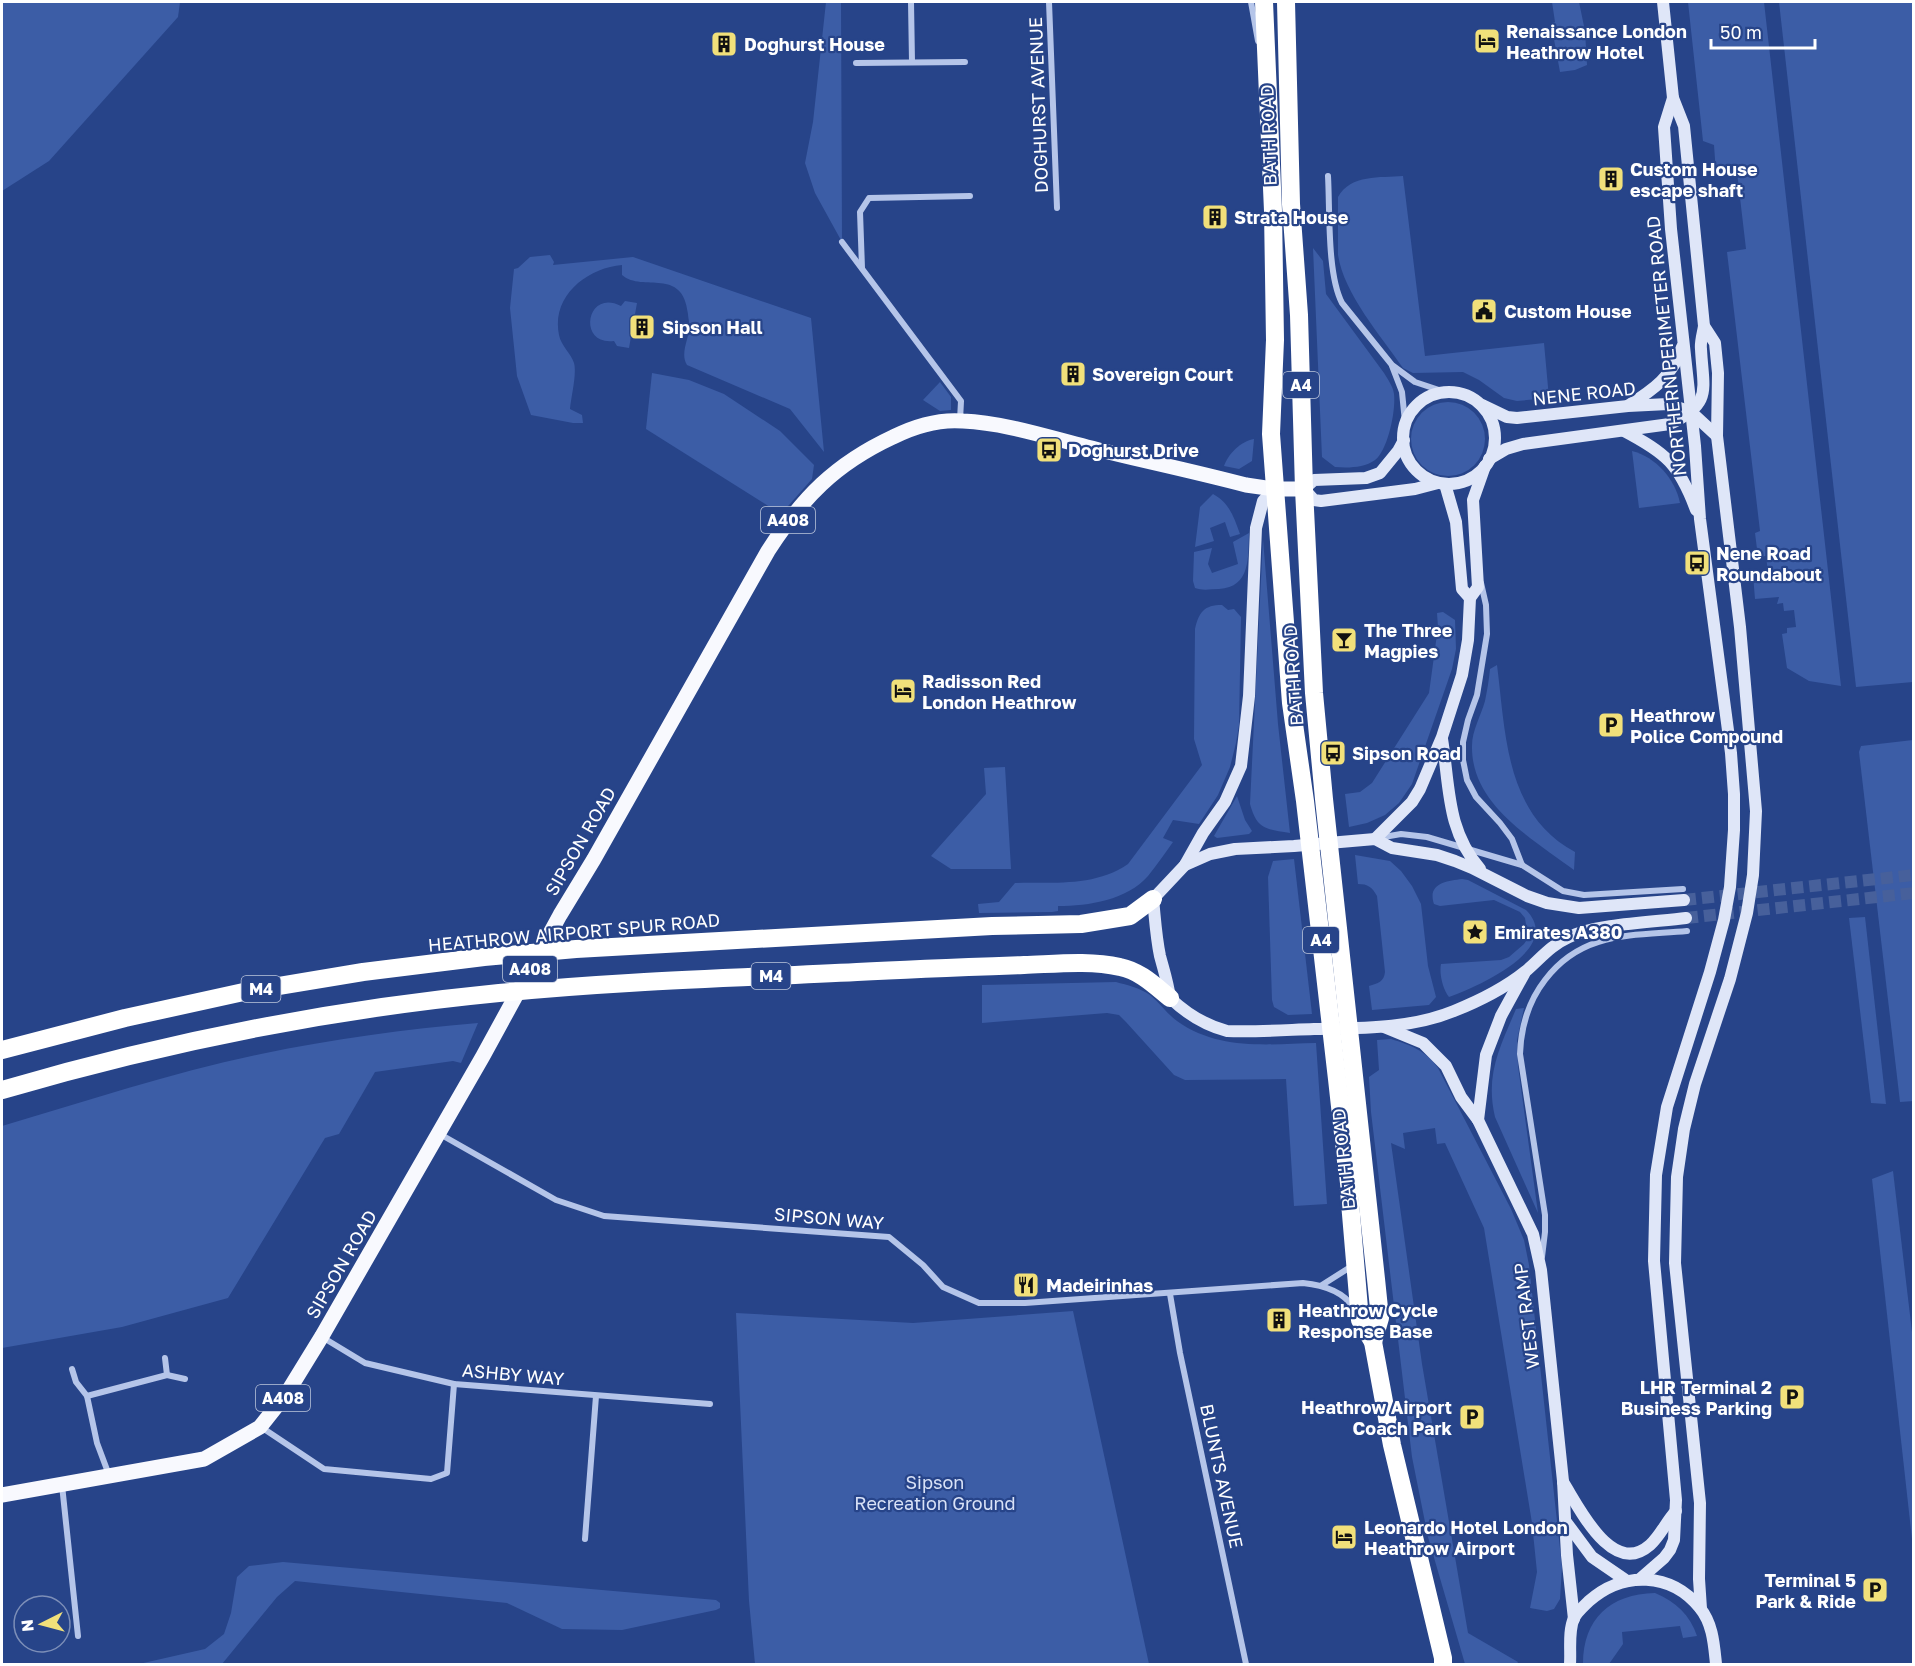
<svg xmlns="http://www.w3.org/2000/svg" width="1915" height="1666" font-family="'Golos Text',sans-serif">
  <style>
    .green { fill: #3c5da6 }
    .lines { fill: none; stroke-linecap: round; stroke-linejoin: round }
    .secondary-tunnel { stroke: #47609b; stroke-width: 12; stroke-dasharray: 12 6; stroke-linecap: butt }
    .street { stroke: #b5c5e9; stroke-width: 6 }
    .secondary { stroke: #dfe6f8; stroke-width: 12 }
    .primary { stroke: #f8f9fe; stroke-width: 15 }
    .highway { stroke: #fff; stroke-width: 18 }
    .labels { text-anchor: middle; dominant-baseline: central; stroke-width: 4.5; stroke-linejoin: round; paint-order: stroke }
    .shield { fill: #274489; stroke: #bec7dc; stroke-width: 1.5 }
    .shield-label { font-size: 16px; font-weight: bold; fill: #fff }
    .poi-label { font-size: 18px; font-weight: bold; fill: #fff; stroke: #274489; text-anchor: start }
    .street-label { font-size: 18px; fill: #fff; stroke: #274489 }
    .park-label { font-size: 18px; fill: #d9e2f7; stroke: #274489 }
  </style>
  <rect width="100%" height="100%" fill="#274489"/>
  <g class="green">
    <polygon points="2,2 180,2 178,17 49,161 2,191"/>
    <polygon points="826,2 841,2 842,242 815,193 805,163 813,122"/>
    <polygon points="1552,2 1579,2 1585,31 1587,65 1575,70 1560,72 1551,23 1555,22"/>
    <polygon points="1688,2 1764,2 1841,686 1809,681 1787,668 1782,634 1787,633 1787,628 1796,627 1794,610 1784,611 1783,603 1777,604 1779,597 1755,599 1753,575 1768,572 1766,556 1758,557 1755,533 1760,531 1727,252 1746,249 1737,172 1716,173 1714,145 1703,141"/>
    <polygon points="1779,2 1913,2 1913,682 1856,687"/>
    <path d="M1403,176L1425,356L1544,343L1549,398L1517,401L1504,398L1479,380L1463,372L1413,373L1403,368C1381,336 1344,294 1338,255V197C1351,174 1380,178 1403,176Z"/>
    <path d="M1313,248L1323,261L1326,294L1384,373C1388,380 1393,386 1394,394C1396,410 1388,450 1375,460C1364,468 1348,468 1335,467L1322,457Z"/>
    <path d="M550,255L554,262L553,265L633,257L811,318L824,452L790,409L687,365C679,352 691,337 689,323C689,320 688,317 688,314C683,266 643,293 622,275V265C587,268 551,296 559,335C561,346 571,353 574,363C577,374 571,397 570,409L582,415L583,423H573L531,415L517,376L510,308L514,269L518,268L530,257Z"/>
    <path d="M625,301L637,303L629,348L617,346L614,341C577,346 586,288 621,306Z"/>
    <polygon points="652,373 689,380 724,394 780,431 814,465 812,479 781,514 646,429"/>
    <polygon points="940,382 951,397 951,410 940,411 923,400"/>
    <circle cx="1448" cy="439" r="37"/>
    <path d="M1254,439L1252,461L1239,469L1224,466C1228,454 1241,441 1254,439Z"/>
    <path d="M1632,451C1656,457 1675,479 1680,503L1639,508Z"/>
    <path d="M1213,494C1230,503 1234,518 1240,534L1230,537L1225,522L1210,528L1214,541L1195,547L1200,507Z"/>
    <path d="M1249,533C1248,557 1251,587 1219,589C1211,589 1203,591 1195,588L1193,581L1194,552L1212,548L1208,564L1212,573L1238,564L1233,542Z"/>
    <path d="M1263,539L1278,724L1290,833C1265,829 1257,829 1250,804Z"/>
    <path d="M1222,605L1228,610L1234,609L1241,617L1239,725L1236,743L1230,767L1218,795L1199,824L1173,820L1163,838L1173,842C1165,853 1157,865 1148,876C1127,900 1089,906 1058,906V911L1052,912L979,913L978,904L999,902L1015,883C1053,882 1095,887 1128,864L1202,765L1194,739L1195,629C1199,612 1204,605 1222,605Z"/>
    <polygon points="1443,612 1455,620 1456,649 1452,669 1412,784 1399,803 1385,815 1367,823 1349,827 1345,794 1360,792 1372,783 1429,693 1438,627 1437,613"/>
    <path d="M1497,665C1506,735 1505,814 1575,852L1574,870C1533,839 1471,805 1472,746C1472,730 1481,716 1485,701C1487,691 1489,680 1490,669Z"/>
    <polygon points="1913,740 1914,1101 1900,1102 1859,752 1861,746"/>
    <polygon points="1005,767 1011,869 951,869 931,856 986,794 984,768"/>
    <polygon points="1237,796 1245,820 1252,831 1249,834 1217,838 1214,836"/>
    <path d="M1355,855L1390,861L1401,871L1412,886L1421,904L1428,966L1436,997L1429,1005L1372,1010L1369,986C1378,983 1384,982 1385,972L1377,896C1372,887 1368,884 1358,884Z"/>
    <polygon points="1294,859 1312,1014 1288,1015 1274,1007 1272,1000 1268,877 1273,861"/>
    <path d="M1462,879L1468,880L1526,910C1565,949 1476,987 1449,997C1443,990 1439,974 1441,964L1501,960L1509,957L1524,944L1528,938L1525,918L1520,912L1494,900L1440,906L1434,904C1427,883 1447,881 1462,879Z"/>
    <polygon points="1865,917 1886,1104 1871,1103 1849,918"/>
    <path d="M1116,982C1127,985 1140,988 1150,995C1160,1003 1167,1014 1177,1021C1219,1051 1268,1044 1316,1043L1327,1204L1294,1206L1286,1079L1185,1080L1174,1075L1126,1022L1119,1015L1107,1013L982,1023V985Z"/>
    <path d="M1524,1008L1517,1040L1518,1066L1538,1213L1495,1117C1485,1075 1500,1047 1516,1009Z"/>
    <path d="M478,1023L461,1063L453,1061L375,1072L339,1134L325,1138L228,1298L122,1327L2,1348V1126C88,1101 173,1072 261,1054C333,1039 405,1029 478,1023Z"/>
    <path d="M1391,1039C1411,1045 1426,1051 1438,1068L1511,1209L1524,1240L1529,1265L1562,1567L1560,1599L1554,1609L1547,1611L1530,1608L1537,1572L1532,1523L1484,1228L1445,1143L1437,1144L1435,1128L1403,1133L1405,1149L1391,1143L1422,1364L1468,1633L1518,1662L1517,1664H1465L1428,1537L1412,1457L1371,1112L1369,1077L1379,1070L1377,1040Z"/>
    <polygon points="1893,1171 1914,1349 1913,1548 1872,1179"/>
    <polygon points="1073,1311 1149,1664 755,1664 749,1601 736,1313 913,1323"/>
    <polygon points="283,1562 716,1600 720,1603 720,1608 716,1610 622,1630 562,1629 507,1603 295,1581 277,1597 222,1664 139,1664 205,1649 224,1634 231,1613 237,1577 249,1566"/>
    <path d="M1655,1593C1676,1602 1690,1615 1697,1636L1683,1638L1680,1626L1622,1632L1623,1644L1609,1664H1583C1583,1619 1610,1594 1655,1593Z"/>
  </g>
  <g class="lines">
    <g class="secondary-tunnel">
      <polyline points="1684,900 1914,875"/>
      <polyline points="1686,918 1914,893"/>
    </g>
    <g class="street">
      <polyline points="911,2 912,62"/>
      <polyline points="1049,2 1057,208"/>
      <polyline points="1251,2 1258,41"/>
      <polyline points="856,63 965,62"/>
      <path d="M1328,176C1330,211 1327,274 1342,303L1392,365L1415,382L1445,392"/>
      <polyline points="842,242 961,401 960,420"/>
      <polyline points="862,268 860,212 869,198 970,196"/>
      <polyline points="1392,366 1402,392 1405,422"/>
      <polyline points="1481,583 1486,605 1487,634 1477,695 1468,720 1463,742 1463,760 1467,780 1476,797 1500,823 1512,839 1522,865 1563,891 1584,895 1683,889"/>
      <polyline points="1378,838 1401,834 1427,837 1522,865"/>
      <path d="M438,1133L556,1200L604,1216L889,1237L923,1265L943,1287L979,1303H1025L1303,1283C1322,1285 1342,1290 1353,1307"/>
      <path d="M1542,1257L1545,1232V1215L1520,1054C1521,1026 1528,1002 1545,980C1582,931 1632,936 1687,931"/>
      <polyline points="1322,1285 1352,1266"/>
      <polyline points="1170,1294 1180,1353 1246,1664"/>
      <polyline points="322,1337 365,1363 454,1384 710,1404"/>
      <polyline points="165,1358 167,1375"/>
      <polyline points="72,1369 76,1382 87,1396 97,1443 109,1475"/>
      <polyline points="87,1396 167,1375 185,1379"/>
      <polyline points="261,1427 324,1469 431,1479 447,1473 454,1384"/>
      <polyline points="62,1485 78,1636"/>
      <polyline points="585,1539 596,1396"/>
    </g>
    <g class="secondary">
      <polyline points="1663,2 1673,98 1684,126 1704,326 1715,343 1718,373 1717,436 1740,627 1756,811 1753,875 1747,913 1730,979 1695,1084 1684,1129 1677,1177 1675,1263 1700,1503 1699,1579 1701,1609"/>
      <circle cx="1449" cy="438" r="46"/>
      <polyline points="1482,405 1507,417 1517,418 1628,406 1668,404 1691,412 1717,436"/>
      <path d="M1629,405C1653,390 1673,376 1682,347"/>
      <path d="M1624,431C1666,453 1679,464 1696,510"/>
      <polyline points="1404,440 1398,451 1380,473 1366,478 1314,480 1304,489 1314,500 1321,501 1415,489 1438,483"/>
      <path d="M1489,459L1506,449L1523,444L1670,424C1713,403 1703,390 1701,349C1700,342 1703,333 1704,326"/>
      <polyline points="1445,484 1456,522 1462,589 1470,598"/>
      <path d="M1274,489L1263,501L1256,528L1249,696L1241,766L1225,802L1203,833L1185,865L1153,899C1155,918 1156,937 1160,956C1164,971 1168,983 1170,998C1187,1014 1204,1025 1227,1031C1256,1032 1285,1030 1314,1029C1361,1028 1410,1029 1454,1011C1479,1001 1505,988 1526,971C1540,959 1551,945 1569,937C1596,924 1654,922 1686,918"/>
      <path d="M1442,739C1450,787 1446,829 1480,869"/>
      <polyline points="1375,839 1412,802 1420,789 1442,737 1462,675 1468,640 1470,598 1478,587 1473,500 1485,466"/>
      <polyline points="1185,865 1210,854 1235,849 1294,846 1375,839 1392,848 1437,855 1455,861 1472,868 1527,896 1547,903 1579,908 1684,900"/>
      <polyline points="1384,1027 1423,1043 1446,1066 1461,1097 1478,1120 1533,1234 1541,1270 1563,1481 1567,1555 1574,1619"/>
      <polyline points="1478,1120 1486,1055 1501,1016 1524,974"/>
      <path d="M1563,1482C1579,1507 1612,1578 1650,1545C1660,1536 1666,1522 1676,1511"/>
      <polyline points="1566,1522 1592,1557 1627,1581"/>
      <polyline points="1641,1578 1664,1558 1670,1550 1674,1540 1676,1500 1654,1261 1656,1175 1667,1107 1710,972 1724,920 1730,887 1734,830 1734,794 1731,753 1700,519 1695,446 1671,229 1664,127 1673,98"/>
      <path d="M1570,1664C1571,1651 1568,1631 1574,1618C1577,1612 1584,1606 1589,1601C1623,1571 1671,1572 1700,1608C1713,1624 1714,1645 1716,1664"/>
    </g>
    <path class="primary" d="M2,1495L204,1459L260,1427L287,1393L322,1336L483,1056L560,915L594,859L768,551C802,498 835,464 893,437C915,426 939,419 963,421C1005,423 1047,437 1087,447C1140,460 1193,471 1246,485L1274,489H1304"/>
    <g class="highway">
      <polyline points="1264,2 1273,211 1275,340 1271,434 1291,703 1305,801 1337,1079 1348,1179 1360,1320 1373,1342 1392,1445 1443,1658 1443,1664"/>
      <polyline points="1286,2 1291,204 1299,315 1304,489 1314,693 1324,799 1376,1279 1380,1318 1373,1342"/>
      <polyline points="2,1050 125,1018 248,991 363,972 484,957 576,949 992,926 1081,924 1130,916 1153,899"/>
      <path d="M2,1090C163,1043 332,1009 499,993C618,981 738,978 857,972C913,969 968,967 1024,965C1055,964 1089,960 1120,967C1140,971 1154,985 1170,998"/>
    </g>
  </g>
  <defs>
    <symbol id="hotel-square" viewBox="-11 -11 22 22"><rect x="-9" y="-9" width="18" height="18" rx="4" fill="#f1e07a" stroke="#274489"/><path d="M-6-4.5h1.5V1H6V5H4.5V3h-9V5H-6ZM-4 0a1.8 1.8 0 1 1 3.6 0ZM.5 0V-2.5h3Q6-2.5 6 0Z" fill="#111"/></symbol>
    <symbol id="building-square" viewBox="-11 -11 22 22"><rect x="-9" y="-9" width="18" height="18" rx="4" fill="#f1e07a" stroke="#274489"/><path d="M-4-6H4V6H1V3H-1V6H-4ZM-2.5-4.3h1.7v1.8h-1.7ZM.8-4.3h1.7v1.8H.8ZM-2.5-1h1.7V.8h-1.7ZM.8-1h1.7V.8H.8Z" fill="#111"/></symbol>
    <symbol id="civic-square" viewBox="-11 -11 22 22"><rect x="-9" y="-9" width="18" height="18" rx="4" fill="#f1e07a" stroke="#274489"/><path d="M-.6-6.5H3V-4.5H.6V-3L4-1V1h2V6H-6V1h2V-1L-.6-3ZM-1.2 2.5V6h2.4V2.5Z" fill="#111"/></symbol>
    <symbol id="bus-square" viewBox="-11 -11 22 22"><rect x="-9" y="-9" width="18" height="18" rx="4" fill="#f1e07a" stroke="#274489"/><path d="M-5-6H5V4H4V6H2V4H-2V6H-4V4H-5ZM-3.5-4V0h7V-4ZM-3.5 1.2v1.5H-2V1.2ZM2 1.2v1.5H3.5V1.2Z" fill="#111"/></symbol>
    <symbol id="bar-square" viewBox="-11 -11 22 22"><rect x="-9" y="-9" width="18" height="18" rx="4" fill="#f1e07a" stroke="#274489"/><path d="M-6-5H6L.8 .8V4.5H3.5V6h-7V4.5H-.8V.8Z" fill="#111"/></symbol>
    <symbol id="parking-square" viewBox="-11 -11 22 22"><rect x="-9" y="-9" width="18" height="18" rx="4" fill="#f1e07a" stroke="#274489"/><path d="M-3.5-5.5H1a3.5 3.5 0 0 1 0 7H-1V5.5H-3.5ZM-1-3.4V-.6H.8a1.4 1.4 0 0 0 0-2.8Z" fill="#111"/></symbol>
    <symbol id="sight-square" viewBox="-11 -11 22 22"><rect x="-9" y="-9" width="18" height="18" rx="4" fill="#f1e07a" stroke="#274489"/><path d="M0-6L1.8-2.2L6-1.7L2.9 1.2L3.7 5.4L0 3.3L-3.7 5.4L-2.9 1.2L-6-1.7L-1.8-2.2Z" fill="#111"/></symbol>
    <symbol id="restaurant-square" viewBox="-11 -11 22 22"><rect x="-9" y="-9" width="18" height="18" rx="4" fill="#f1e07a" stroke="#274489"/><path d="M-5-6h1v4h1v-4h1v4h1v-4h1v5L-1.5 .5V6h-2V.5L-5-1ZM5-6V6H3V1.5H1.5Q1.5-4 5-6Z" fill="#111"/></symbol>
  </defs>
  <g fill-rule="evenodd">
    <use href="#hotel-square" x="1472" y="26" width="30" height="30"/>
    <use href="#building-square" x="709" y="29" width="30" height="30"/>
    <use href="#building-square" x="1596" y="164" width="30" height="30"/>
    <use href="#building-square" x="1200" y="202" width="30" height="30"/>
    <use href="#civic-square" x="1469" y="296" width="30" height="30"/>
    <use href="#building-square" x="627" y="312" width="30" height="30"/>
    <use href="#building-square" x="1058" y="359" width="30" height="30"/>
    <use href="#bus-square" x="1034" y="435" width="30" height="30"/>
    <use href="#bus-square" x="1682" y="548" width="30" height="30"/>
    <use href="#bar-square" x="1329" y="625" width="30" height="30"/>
    <use href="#hotel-square" x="888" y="676" width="30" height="30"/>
    <use href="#parking-square" x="1596" y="710" width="30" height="30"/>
    <use href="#bus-square" x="1318" y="738" width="30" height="30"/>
    <use href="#sight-square" x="1460" y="917" width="30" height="30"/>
    <use href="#restaurant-square" x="1011" y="1270" width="30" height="30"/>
    <use href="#building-square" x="1264" y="1305" width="30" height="30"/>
    <use href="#parking-square" x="1777" y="1382" width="30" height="30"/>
    <use href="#parking-square" x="1457" y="1402" width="30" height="30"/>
    <use href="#hotel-square" x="1329" y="1522" width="30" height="30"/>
    <use href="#parking-square" x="1860" y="1575" width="30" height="30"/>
  </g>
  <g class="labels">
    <g class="shield">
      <rect x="1283" y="372" width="36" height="26" rx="4.5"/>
      <rect x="761" y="507" width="54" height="26" rx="4.5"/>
      <rect x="1303" y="927" width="36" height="26" rx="4.5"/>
      <rect x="503" y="956" width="54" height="26" rx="4.5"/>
      <rect x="751.5" y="963" width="39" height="26" rx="4.5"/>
      <rect x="241.5" y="976" width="39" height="26" rx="4.5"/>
      <rect x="256" y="1385" width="54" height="26" rx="4.5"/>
    </g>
    <g class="shield-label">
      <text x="1301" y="385">A4</text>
      <text x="788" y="520">A408</text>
      <text x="1321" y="940">A4</text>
      <text x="530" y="969">A408</text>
      <text x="771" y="976">M4</text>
      <text x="261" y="989">M4</text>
      <text x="283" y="1398">A408</text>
    </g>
    <g class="poi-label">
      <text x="1506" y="31">Renaissance London<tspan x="1506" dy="21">Heathrow Hotel</tspan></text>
      <text x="744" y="44">Doghurst House</text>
      <text x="1630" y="169">Custom House<tspan x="1630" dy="21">escape shaft</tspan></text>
      <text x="1234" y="217">Strata House</text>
      <text x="1504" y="311">Custom House</text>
      <text x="662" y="327">Sipson Hall</text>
      <text x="1092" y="374">Sovereign Court</text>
      <text x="1068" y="450">Doghurst Drive</text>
      <text x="1716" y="553">Nene Road<tspan x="1716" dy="21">Roundabout</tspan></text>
      <text x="1364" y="630">The Three<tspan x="1364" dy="21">Magpies</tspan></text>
      <text x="922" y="681">Radisson Red<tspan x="922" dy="21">London Heathrow</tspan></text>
      <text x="1630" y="715">Heathrow<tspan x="1630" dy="21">Police Compound</tspan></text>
      <text x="1352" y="753">Sipson Road</text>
      <text x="1494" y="932">Emirates A380</text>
      <text x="1046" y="1285">Madeirinhas</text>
      <text x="1298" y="1310">Heathrow Cycle<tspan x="1298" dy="21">Response Base</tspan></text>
      <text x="1772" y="1387" text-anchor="end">LHR Terminal 2<tspan x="1772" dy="21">Business Parking</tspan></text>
      <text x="1452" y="1407" text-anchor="end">Heathrow Airport<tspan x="1452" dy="21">Coach Park</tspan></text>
      <text x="1364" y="1527">Leonardo Hotel London<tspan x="1364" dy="21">Heathrow Airport</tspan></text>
      <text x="1856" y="1580" text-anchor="end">Terminal 5<tspan x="1856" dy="21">Park &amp; Ride</tspan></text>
    </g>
    <g class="street-label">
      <text transform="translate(1038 105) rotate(-92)">DOGHURST AVENUE</text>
      <text transform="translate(1268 135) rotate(-92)">BATH ROAD</text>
      <text transform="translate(1666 346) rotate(-96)">NORTHERN PERIMETER ROAD</text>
      <text transform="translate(1584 393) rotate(-6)">NENE ROAD</text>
      <text transform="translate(1293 675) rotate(-94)">BATH ROAD</text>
      <text transform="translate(580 841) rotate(-60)">SIPSON ROAD</text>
      <text transform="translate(574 932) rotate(-5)">HEATHROW AIRPORT SPUR ROAD</text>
      <text transform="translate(1343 1159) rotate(-96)">BATH ROAD</text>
      <text transform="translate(829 1218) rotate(5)">SIPSON WAY</text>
      <text transform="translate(341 1264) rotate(-60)">SIPSON ROAD</text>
      <text transform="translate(1526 1316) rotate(-97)">WEST RAMP</text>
      <text transform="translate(513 1374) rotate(5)">ASHBY WAY</text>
      <text transform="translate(1222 1476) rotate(78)">BLUNTS AVENUE</text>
    </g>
    <g class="park-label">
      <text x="935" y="1482">Sipson<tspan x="935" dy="21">Recreation Ground</tspan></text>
    </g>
  </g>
  <rect width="1915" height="1666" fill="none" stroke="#ffffff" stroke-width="6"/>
  <g transform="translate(42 1624) rotate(264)"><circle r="28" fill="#274489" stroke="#7d8fb8" stroke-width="1.5"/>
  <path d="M0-4.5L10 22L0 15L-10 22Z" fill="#f1e07a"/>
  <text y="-9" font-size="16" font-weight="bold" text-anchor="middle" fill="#ffffff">N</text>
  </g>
  <path d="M1711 39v9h104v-9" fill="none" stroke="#ffffff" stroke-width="3"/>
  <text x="1720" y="39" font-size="18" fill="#ffffff" stroke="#274489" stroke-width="4.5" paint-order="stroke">50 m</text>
</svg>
